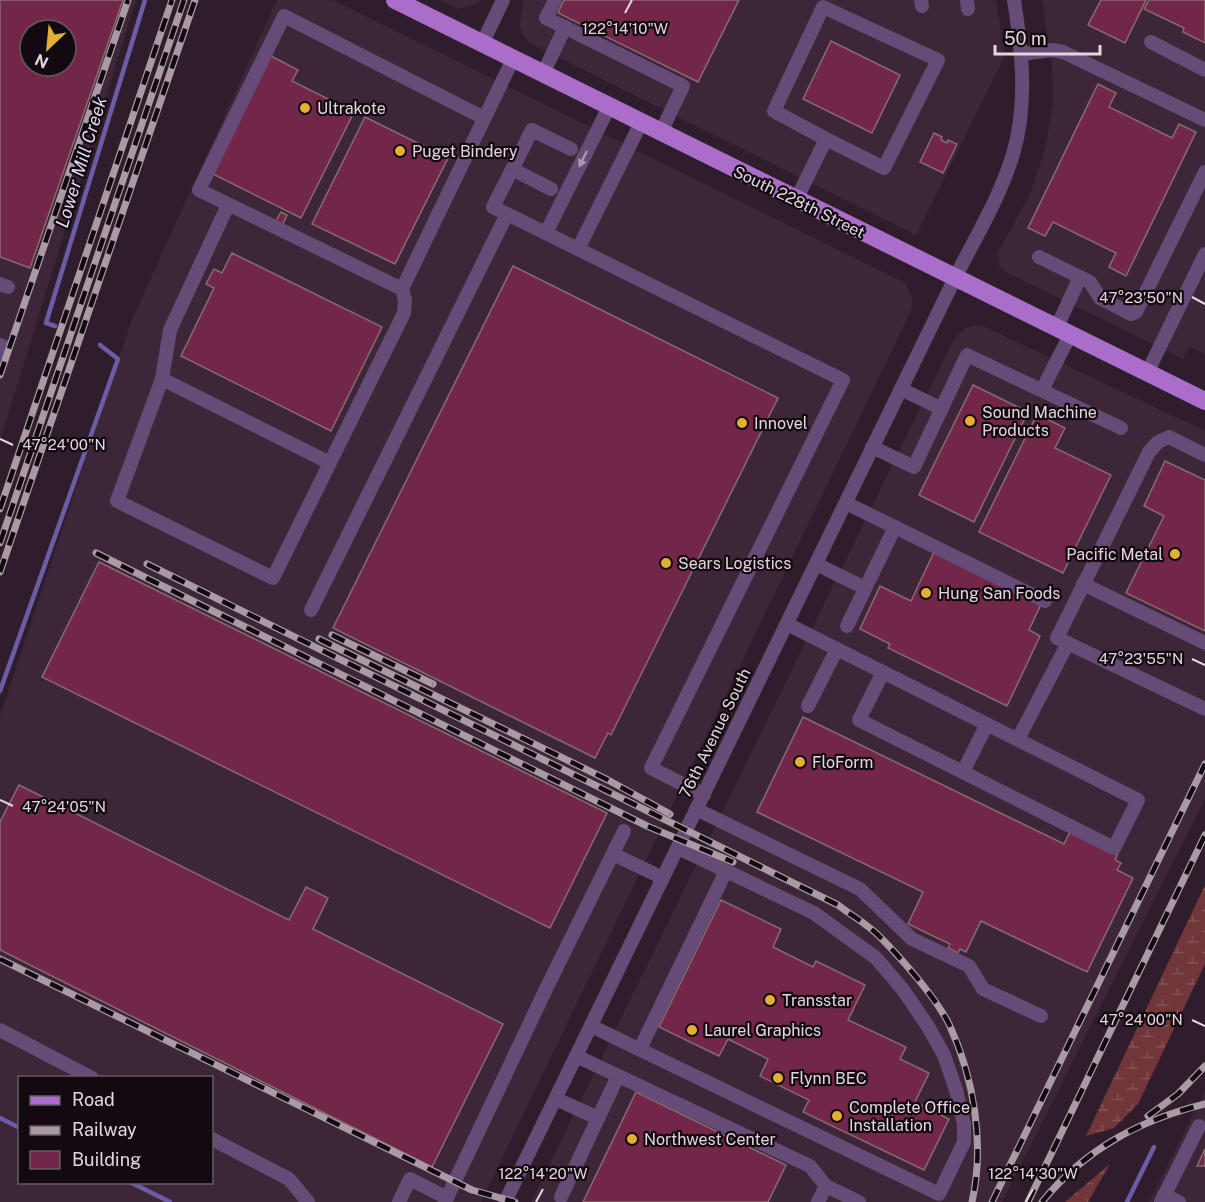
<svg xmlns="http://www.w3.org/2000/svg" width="1205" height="1202" font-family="'Public Sans',sans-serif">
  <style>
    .built { fill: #3d2638; fill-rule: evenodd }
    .wetland { fill: url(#wetland-marsh) }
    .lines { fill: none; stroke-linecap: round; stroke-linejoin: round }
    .stream { stroke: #6b5ca5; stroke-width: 4.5 }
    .building { fill: #732748; stroke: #876b74; stroke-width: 1.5; fill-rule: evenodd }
    .minor { stroke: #674b77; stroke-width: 14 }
    .major { stroke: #aa6eca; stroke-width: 18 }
    .rail-casing { stroke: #a99aa5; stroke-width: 7 }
    .rail { stroke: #130a11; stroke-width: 4.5; stroke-dasharray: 14; stroke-linecap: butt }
    .oneway { fill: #ab97b0 }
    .ticks { fill: none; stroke: #e3d6df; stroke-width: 2 }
    .poi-dot { fill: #e3ae34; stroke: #130a11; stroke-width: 2 }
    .labels { text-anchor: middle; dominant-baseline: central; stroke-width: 4.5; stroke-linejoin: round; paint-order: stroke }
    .poi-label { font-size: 16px; fill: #e3d6df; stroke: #130a11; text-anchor: start }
    .street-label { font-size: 16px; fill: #e3d6df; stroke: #130a11 }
    .water-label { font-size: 18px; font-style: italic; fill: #dedcf1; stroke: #130a11 }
    .ticks-label { font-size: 15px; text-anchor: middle; fill: #e3d6df; stroke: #130a11; stroke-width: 4.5; stroke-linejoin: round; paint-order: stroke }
  </style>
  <defs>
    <pattern id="wetland-marsh" width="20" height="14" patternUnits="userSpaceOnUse" patternTransform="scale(1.5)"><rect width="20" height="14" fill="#703639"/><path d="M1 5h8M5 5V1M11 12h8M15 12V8" fill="none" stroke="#845255"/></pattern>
  </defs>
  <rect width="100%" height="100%" fill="#301d2c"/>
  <g class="built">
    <path d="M0,0H136L0,441ZM30,30H66V66H30Z"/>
    <path d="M277,0H333L905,283L913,298L911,311L481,1202H0V717L131,322ZM20,1078H212V1182H20Z"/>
    <polygon points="440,0 481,0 477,4 458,9"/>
    <polygon points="523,0 996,0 1005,56 916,235 529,43 523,35 520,26"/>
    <polygon points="1042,0 1205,0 1205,354 1189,346 1183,359 1008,273 999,267 998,252 1030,194 1046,146 1053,100 1052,68"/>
    <polygon points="981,325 1205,431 1205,799 1002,1202 531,1202 954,339 965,328"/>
    <polygon points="1205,1091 1205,1202 1149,1202"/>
  </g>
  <g class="wetland">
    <polygon points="1205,885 1205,964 1138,1104 1114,1128 1086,1136"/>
    <polygon points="1110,1164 1088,1202 1065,1202"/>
  </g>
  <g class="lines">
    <g class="stream">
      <polyline points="55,326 46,323 145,0"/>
      <polyline points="0,691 118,359 100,345"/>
      <polyline points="0,1118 20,1128"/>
      <polyline points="130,1182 170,1202"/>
      <polyline points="1127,1202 1154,1147"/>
    </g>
  </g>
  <g class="building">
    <path d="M0,0H123L30,268L0,257ZM30,30H66V66H30Z"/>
    <polygon points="564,0 739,0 698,82 558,13"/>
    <polygon points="1101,0 1146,0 1125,43 1088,25"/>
    <polygon points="1149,0 1205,0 1205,43 1183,32 1184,28 1144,9"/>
    <polygon points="831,41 900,75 872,133 803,99"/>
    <polygon points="269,55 298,70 292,81 354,112 301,218 211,173"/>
    <polygon points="1098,84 1116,93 1109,107 1172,138 1179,124 1196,132 1126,276 1109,267 1116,253 1053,222 1045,236 1028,228"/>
    <polygon points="365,117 448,158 395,264 312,224"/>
    <polygon points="934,133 942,137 941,140 947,143 948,140 957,144 943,173 920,162"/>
    <polygon points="281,212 287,215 283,224 276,221"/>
    <polygon points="232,253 382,327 331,431 181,356 214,288 206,284 214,269 222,273"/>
    <polygon points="513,266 778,398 611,735 608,733 595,758 333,628"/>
    <polygon points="973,385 1028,412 974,522 919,495"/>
    <polygon points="1037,414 1065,428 1055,448 1111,475 1063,573 979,532"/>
    <polygon points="1165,461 1205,480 1205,631 1126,593 1164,516 1144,506"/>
    <polygon points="935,550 1042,602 1029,630 1040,636 1007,706 888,648 890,644 860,629 880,586 911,601"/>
    <polygon points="99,562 607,813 550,928 42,677"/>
    <polygon points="803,717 1064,844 1071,830 1118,853 1115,860 1121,863 1117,870 1133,878 1087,972 981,921 966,952 960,949 958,953 948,948 950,944 908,924 923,892 757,812"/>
    <polygon points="19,785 289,920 306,887 328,898 313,929 503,1024 432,1167 0,950 0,822"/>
    <polygon points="721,900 781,929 773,947 813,967 816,961 865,985 848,1020 906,1047 900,1059 929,1073 915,1102 949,1119 924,1170 803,1112 809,1100 760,1076 768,1059 728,1039 719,1056 659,1027"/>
    <polygon points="636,1092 786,1165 768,1202 583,1202"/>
    <polygon points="1205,1149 1205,1166 1197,1166"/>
  </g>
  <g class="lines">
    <g class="minor">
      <polyline points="555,0 546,18 683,86 661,132"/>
      <polyline points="921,0 922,6"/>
      <polyline points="967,0 968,9"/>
      <polyline points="1151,42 1205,70"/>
      <polyline points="482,44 503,0"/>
      <polyline points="1021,54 1052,50 1063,52 1205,120"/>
      <polyline points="543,74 565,27"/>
      <polyline points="484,118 284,16 199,190 402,289 513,59"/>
      <polyline points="512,169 551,189"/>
      <polyline points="796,200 826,139 884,168 938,60 823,7 774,111 826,139"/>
      <polyline points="507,214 493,207 532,130 571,149"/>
      <polyline points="546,233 609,107"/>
      <polyline points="578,249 641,123"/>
      <polyline points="1039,257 1090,282 1100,298 1131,314 1136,312 1205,172"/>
      <polyline points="0,284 8,287"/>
      <polyline points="1056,329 1080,277"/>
      <polyline points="0,345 5,347 0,364"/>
      <polyline points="1147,373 1205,254"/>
      <polyline points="162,379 170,330 228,205"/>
      <polyline points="901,389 942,409"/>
      <polyline points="1042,390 1070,335"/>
      <polyline points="872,447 914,467 967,355 1121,428"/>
      <polyline points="1205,455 1169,437 1158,442 1149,452 1057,638 1205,709"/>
      <path d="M330,463L162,379L117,501L273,578C317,490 360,401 404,313L405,300L402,289"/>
      <polyline points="846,503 1045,601"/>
      <polyline points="816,564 865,588"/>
      <polyline points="1083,584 1205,643"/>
      <polyline points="311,610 507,214 843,380 651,768 704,795"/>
      <polyline points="787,624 1138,800 1114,848 859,720 883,672"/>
      <polyline points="847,626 895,527"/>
      <polyline points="808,706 837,649"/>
      <polyline points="1018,739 1068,643"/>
      <polyline points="963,772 987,724"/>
      <polyline points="696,809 860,889 912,939 969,966 983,989 1041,1016"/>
      <polyline points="613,854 663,878"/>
      <polyline points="591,1026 939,1194 964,1142 964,1124 956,1090 944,1055 927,1025 904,991 876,958 814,913 678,848"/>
      <polyline points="0,1030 92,1078"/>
      <polyline points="640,1049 726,871"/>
      <polyline points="576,1056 810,1166 826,1186"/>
      <polyline points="556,1099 598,1118"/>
      <polyline points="212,1139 289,1179 308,1202"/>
      <polyline points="1164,1195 1179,1202"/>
      <polyline points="561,1197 618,1076"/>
      <polyline points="399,1202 410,1179 447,1198"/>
      <polyline points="445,1202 546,989 624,831"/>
      <path d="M505,1202L955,278C975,238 1000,198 1013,154C1028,104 1022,51 1014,0"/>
      <polyline points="818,1202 826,1186 859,1202"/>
      <polyline points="1161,1202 1199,1126"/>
    </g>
    <polyline class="major" points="395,0 1205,401"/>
    <defs>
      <g id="rail">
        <polyline points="0,375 128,0"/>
        <polyline points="0,509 172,0"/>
        <polyline points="0,543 184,0"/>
        <polyline points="96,553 647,826 733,862"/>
        <path d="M147,564L838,905C852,916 869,925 881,938C902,959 936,998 949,1024C974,1078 985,1144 972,1202"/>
        <polyline points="0,572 195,0"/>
        <polyline points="332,635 433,684"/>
        <polyline points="319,639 608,780 670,814"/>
        <polyline points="0,959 472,1190 515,1202"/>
        <polyline points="1148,1116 1178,1094 1205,1066"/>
        <polyline points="992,1202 1205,764"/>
        <polyline points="1028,1202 1205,835"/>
        <path d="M1042,1202C1085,1149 1140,1120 1205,1104"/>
      </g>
    </defs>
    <use href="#rail" class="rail-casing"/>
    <use href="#rail" class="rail"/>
  </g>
  <defs><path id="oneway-solid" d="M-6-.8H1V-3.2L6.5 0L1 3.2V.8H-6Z" transform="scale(1.5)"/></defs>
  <use class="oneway" href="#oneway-solid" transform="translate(583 159) rotate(116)"/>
  <path class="ticks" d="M625,13L632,0M1192,297L1205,304M0,439L13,445M1192,659L1205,665M0,800L13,806M1192,1020L1205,1026M536,1202L543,1189M1026,1202L1033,1189"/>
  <g class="poi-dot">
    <circle cx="305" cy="108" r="6"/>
    <circle cx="400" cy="151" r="6"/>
    <circle cx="970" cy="421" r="6"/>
    <circle cx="742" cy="423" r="6"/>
    <circle cx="1175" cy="554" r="6"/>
    <circle cx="666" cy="563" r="6"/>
    <circle cx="926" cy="593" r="6"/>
    <circle cx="800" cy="762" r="6"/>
    <circle cx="770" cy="1000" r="6"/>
    <circle cx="692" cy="1030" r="6"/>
    <circle cx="778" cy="1078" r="6"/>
    <circle cx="837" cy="1116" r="6"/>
    <circle cx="632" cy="1139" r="6"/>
  </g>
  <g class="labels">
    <g class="poi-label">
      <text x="317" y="108">Ultrakote</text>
      <text x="412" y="151">Puget Bindery</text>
      <text x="982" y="412">Sound Machine<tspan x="982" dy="18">Products</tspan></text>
      <text x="754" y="423">Innovel</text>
      <text x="1163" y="554" text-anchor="end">Pacific Metal</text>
      <text x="678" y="563">Sears Logistics</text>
      <text x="938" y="593">Hung San Foods</text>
      <text x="812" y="762">FloForm</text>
      <text x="782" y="1000">Transstar</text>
      <text x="704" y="1030">Laurel Graphics</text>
      <text x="790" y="1078">Flynn BEC</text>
      <text x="849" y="1107">Complete Office<tspan x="849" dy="18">Installation</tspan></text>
      <text x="644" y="1139">Northwest Center</text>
    </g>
    <g class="street-label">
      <text transform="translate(799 202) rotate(26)">South 228th Street</text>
      <text transform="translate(715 733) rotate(-64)">76th Avenue South</text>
    </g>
    <g class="water-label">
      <text transform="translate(81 162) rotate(-73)">Lower Mill Creek</text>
    </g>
  </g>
  <g class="ticks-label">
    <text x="625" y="34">122°14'10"W</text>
    <text x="1141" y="303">47°23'50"N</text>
    <text x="64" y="450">47°24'00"N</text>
    <text x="1141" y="664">47°23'55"N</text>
    <text x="64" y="812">47°24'05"N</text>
    <text x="1141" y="1025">47°24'00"N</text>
    <text x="543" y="1179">122°14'20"W</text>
    <text x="1033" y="1179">122°14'30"W</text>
  </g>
  <rect x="18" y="1076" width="195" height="108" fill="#130a11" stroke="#665c63" stroke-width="1.5"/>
  <rect x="30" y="1096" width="30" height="9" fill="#aa6eca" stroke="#665c63" stroke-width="1.5"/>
  <text x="72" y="1106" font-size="18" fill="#e3d6df">Road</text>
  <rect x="30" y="1126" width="30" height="9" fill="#a99aa5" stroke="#665c63" stroke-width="1.5"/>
  <text x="72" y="1136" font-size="18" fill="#e3d6df">Railway</text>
  <rect x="30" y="1151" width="30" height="18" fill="#732748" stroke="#665c63" stroke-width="1.5"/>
  <text x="72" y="1166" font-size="18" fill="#e3d6df">Building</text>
  <g transform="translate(48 48) rotate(206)"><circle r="28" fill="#130a11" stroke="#665c63" stroke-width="1.5"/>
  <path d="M0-4.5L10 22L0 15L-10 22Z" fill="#e3ae34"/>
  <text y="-9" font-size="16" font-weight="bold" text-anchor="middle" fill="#e3d6df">N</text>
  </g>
  <path d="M995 45v9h105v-9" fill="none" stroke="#e3d6df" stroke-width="3"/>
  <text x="1004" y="45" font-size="18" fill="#e3d6df" stroke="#130a11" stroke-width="4.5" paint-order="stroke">50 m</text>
</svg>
